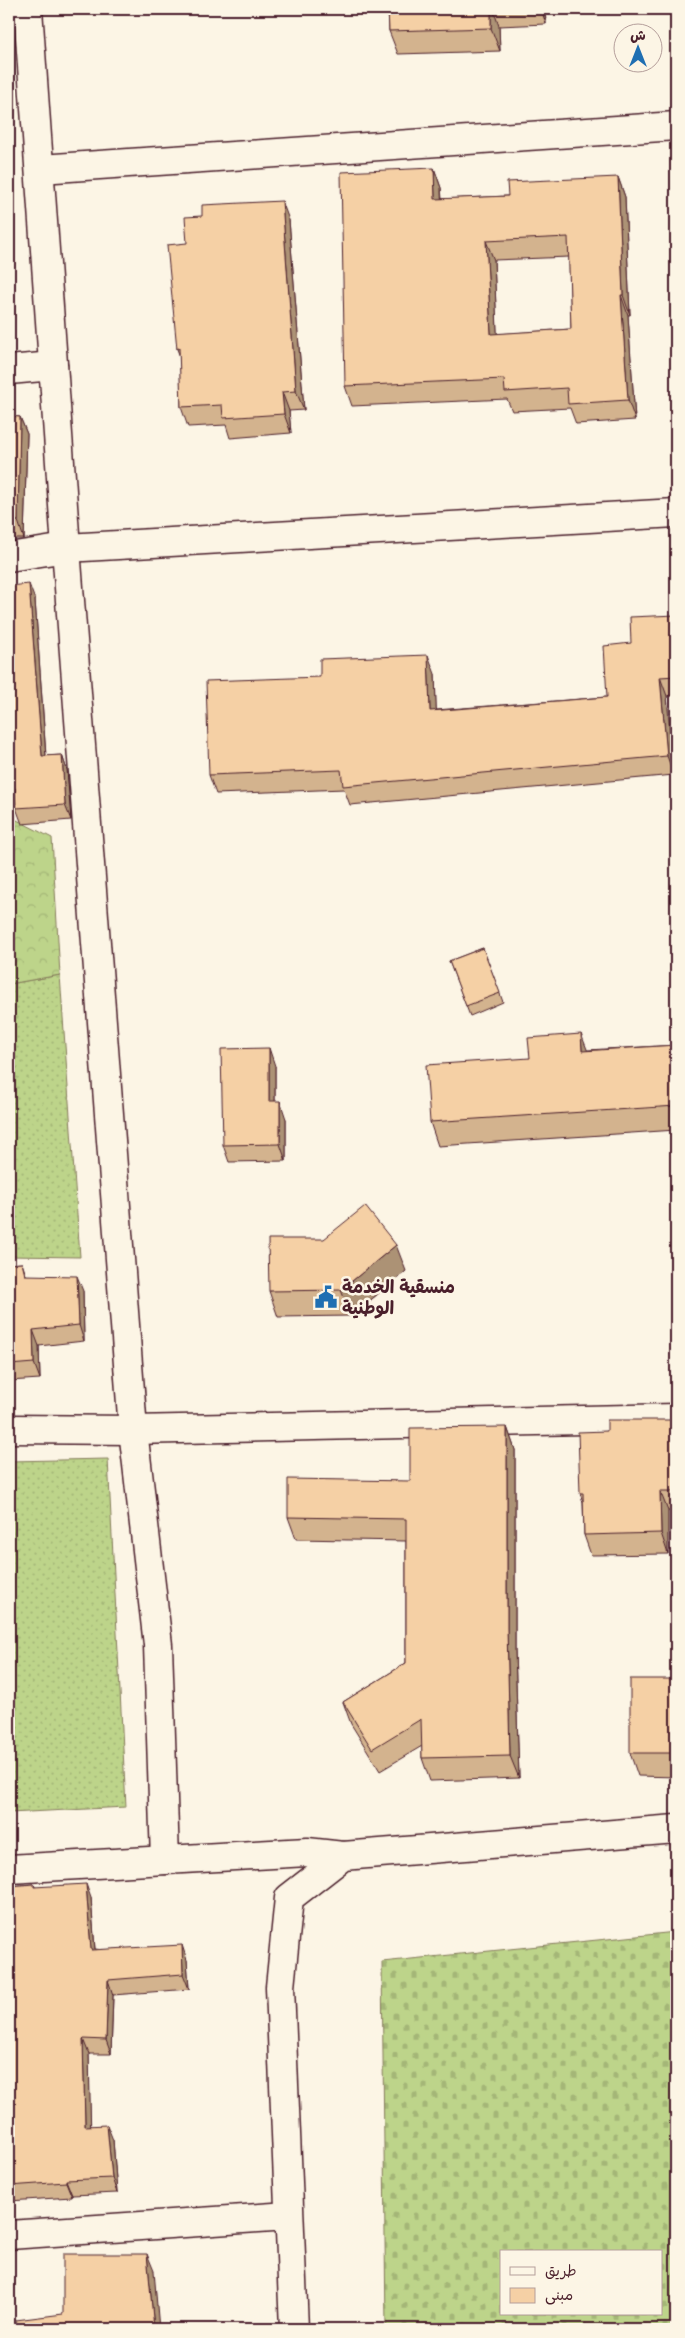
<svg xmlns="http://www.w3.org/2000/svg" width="685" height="2338" font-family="'Balsamiq Sans','Playpen Sans Arabic',sans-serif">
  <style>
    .grass { fill: url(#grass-dots); stroke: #847a5a }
    .forest { fill: url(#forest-crowns); stroke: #847a5a }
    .cemetery { fill: url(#cemetery-stones); stroke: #847a5a; fill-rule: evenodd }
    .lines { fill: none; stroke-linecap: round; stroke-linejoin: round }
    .minor-casing { stroke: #4a1f2b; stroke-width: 31 }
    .minor { stroke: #fcf5e5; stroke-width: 28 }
    .wall { fill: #d3b38e; stroke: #4a1f2b; fill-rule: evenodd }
    .shaded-wall { fill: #ac9274; stroke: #4a1f2b }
    .building { fill: #f5d0a5; stroke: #4a1f2b; fill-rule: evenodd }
    .labels { text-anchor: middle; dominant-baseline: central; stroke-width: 5; stroke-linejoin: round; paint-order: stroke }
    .poi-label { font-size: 18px; font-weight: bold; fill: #4a1f2b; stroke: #fcf5e5; text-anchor: start }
  </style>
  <defs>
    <pattern id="grass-dots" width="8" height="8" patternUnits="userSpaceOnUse" patternTransform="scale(1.25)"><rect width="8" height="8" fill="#bdd48a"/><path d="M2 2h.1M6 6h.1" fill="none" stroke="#a4b677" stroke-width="1.8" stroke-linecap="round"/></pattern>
    <pattern id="forest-crowns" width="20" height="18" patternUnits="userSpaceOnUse" patternTransform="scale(1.25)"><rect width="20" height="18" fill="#bdd48a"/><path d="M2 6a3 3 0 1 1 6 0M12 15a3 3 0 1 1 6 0" fill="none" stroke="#a4b677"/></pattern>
    <pattern id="cemetery-stones" width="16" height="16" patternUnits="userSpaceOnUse" patternTransform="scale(1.25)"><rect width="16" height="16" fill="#bdd48a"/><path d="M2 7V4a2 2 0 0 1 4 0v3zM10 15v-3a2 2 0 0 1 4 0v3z" fill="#a4b677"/></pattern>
  </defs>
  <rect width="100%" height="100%" fill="#fcf5e5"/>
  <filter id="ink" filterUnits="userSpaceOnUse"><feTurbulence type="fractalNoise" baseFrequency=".02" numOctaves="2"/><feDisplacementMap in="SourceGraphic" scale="10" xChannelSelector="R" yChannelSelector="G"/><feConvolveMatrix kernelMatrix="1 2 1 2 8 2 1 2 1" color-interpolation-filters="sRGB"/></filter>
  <g filter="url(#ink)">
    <g class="grass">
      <polygon points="60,975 80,1257 9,1256 9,984"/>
      <polygon points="108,1459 126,1807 9,1813 9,1461"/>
    </g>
    <polygon class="forest" points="9,816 52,838 60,975 9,984"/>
    <path class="cemetery" d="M676,1932V2329H386L382,1962ZM501,2252H661V2314H501Z"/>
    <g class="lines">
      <defs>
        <g id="minor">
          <polyline points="28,9 66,548 133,1430 158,1645 165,1860"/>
          <polyline points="40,169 676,126"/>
          <polyline points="9,370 53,366"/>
          <polyline points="9,557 66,548 676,513"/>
          <polyline points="9,1429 133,1430 676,1418"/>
          <polyline points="9,1869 307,1852 343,1856"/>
          <polyline points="9,2235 288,2216"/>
          <polyline points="294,2329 280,1987 289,1898 343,1856 676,1829"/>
        </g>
      </defs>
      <use href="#minor" class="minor-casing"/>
      <use href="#minor" class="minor"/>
    </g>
    <g class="wall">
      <polygon points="388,9 545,9 546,24 499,26 500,51 398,54 389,31"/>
      <path d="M434,168L441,188L442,199L508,196L618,177L625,197L630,315H628L635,420L576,424L570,408L512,411L507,399L352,406L345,386ZM569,257L571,329L497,334L494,260Z"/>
      <polygon points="289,220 304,410 289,411 291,433 230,438 226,425 188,427 181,407 180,357 177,349 187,243"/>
      <polygon points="9,416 20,417 27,434 24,539 9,539"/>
      <polygon points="9,586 35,600 46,756 62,755 67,770 71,820 22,824 16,808 16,804 9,805"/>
      <polygon points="676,615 676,696 667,696 674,775 350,805 344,789 216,794 209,775 435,674 436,710 607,697 631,643"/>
      <polygon points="483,948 503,1002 470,1016 449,961"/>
      <polygon points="676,1045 676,1130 438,1146 430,1122 530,1058 587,1050"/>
      <polygon points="275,1066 275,1101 286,1119 286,1161 229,1162 223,1145"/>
      <polygon points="22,1263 26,1275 83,1291 84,1341 39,1346 40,1379 9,1381 9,1264"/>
      <polygon points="406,1271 351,1316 278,1317 269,1291"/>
      <polygon points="676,1420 676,1511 668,1511 668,1554 591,1555 584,1535 583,1502 580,1493 607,1431"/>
      <polygon points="507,1427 515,1450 515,1650 519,1778 430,1781 422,1758 422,1746 380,1771 351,1724 343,1702 406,1663 406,1541 296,1539 288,1517 410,1481"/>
      <polygon points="676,1679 676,1777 638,1776 630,1753"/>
      <polygon points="34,1884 35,1887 91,1898 95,1949 187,1960 189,1989 113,1995 111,2054 89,2054 90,2125 113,2140 117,2193 72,2195 72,2197 9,2201 9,1886"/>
    </g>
    <g class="shaded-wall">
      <polygon points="491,9 493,9 499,26 500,51 491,28"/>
      <polygon points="541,9 545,9 546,24"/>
      <polygon points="434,168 441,188 442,219 435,199"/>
      <polygon points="618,177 625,197 630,315 623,295"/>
      <polygon points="282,201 289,220 304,410 296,391"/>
      <polygon points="486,241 494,260 498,354 491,334"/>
      <polygon points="621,295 628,315 635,420 628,400"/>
      <polygon points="282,392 289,411 291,433 284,414"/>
      <polygon points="20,417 27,434 24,539 18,521"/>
      <polygon points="29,584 35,600 47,772 42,756"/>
      <polygon points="428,655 435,674 437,730 430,711"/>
      <polygon points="660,677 667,696 674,775 667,756"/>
      <polygon points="62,755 67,770 71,820 65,805"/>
      <polygon points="581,1034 590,1057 582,1051"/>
      <polygon points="269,1048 275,1066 275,1119 269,1101"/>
      <polygon points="280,1101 286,1119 286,1161 280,1144"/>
      <polygon points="396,1245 406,1271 351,1316 341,1290"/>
      <polygon points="77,1276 83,1291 84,1341 79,1325"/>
      <polygon points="33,1330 39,1346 40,1379 34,1363"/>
      <polygon points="507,1427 515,1450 515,1650 519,1778 510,1756 507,1628"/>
      <polygon points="660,1491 668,1511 668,1554 661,1533"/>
      <polygon points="86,1884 91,1898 96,1964 91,1950"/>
      <polygon points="182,1945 187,1960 189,1989 183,1974"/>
      <polygon points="108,1980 113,1995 111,2054 106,2040"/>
      <polygon points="83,2039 89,2054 91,2140 85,2126"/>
      <polygon points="107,2125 113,2140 117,2193 112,2178"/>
      <polygon points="66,2180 72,2195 72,2197 66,2182"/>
      <polygon points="147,2254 154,2271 159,2329 154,2329"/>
    </g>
    <g class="building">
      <polygon points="388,9 491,9 491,28 389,31"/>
      <path d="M434,168L435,199L508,196L507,182L618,177L623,295H621L628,400L568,404L567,388L505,392L504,379L345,386L341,172ZM568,237L571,329L491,334L486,241Z"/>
      <polygon points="282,201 296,391 282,392 284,414 223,418 222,405 181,407 179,348 177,349 167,245 187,243 185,217 202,216 202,205"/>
      <polygon points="9,416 20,417 18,521 9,521"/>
      <polygon points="29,584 42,756 62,755 65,805 16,808 15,788 9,789 9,586"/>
      <polygon points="676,615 676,676 660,677 667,756 343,786 341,770 209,775 206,681 320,677 320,659 428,655 430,711 607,697 604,646 631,643 630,617"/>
      <polygon points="483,948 500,993 466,1006 449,961"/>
      <polygon points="581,1034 582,1051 676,1045 676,1106 430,1122 426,1065 530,1058 528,1038"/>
      <polygon points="269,1048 269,1101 280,1101 280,1144 223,1145 221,1049"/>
      <polygon points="365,1206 396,1245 341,1290 269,1291 268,1239 324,1239"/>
      <polygon points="22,1263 25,1275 77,1276 79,1325 33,1330 34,1363 9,1365 9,1264"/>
      <polygon points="607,1420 676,1420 676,1491 660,1491 661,1533 584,1535 583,1493 580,1493 578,1432 607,1431"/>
      <polygon points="507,1427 507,1628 510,1756 422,1758 421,1719 372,1749 343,1702 406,1663 406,1519 288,1517 288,1479 410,1481 410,1428"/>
      <rect x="630" y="1679" width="46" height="74"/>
      <polygon points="34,1884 34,1887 86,1884 91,1950 182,1945 183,1974 108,1980 106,2040 83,2039 85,2126 107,2125 112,2178 66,2180 66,2182 9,2186 9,1886"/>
      <polygon points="63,2254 147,2254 154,2329 18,2329 16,2320 63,2314"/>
    </g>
  </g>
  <defs>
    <symbol id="civic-bare" viewBox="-9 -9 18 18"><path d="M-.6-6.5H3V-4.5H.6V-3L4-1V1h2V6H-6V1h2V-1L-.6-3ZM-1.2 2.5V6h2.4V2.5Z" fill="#1f6fb2" stroke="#fcf5e5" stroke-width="2.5" paint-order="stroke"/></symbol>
  </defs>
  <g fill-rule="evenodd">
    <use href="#civic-bare" x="310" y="1281" width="32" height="32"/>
  </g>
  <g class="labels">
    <g class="poi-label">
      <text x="342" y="1287">منسقية الخدمة<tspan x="342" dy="21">الوطنية</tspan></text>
    </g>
  </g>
  <rect width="685" height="2338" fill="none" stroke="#fcf5e5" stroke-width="30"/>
  <rect x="15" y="15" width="655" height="2308" fill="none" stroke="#4a1f2b" stroke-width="2" filter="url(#ink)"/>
  <rect x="500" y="2250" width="162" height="65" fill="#fcf5e5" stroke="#b59f9b"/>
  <rect x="510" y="2267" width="25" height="8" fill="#fcf5e5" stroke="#b59f9b"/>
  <text x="545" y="2276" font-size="15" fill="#4a1f2b">طريق</text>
  <rect x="510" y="2288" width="25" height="15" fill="#f5d0a5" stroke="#b59f9b"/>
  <text x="545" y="2300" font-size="15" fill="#4a1f2b">مبنى</text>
  <g transform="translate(638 48)"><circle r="24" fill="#fcf5e5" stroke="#b59f9b"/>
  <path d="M0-4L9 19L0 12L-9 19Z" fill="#1f6fb2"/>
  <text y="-8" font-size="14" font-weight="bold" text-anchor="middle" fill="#4a1f2b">ش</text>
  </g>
</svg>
